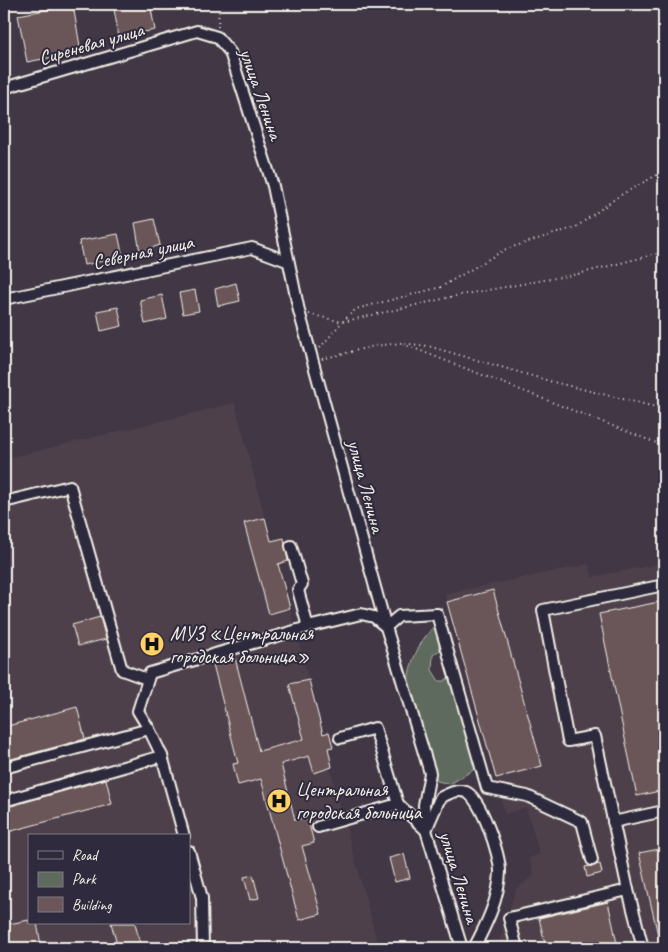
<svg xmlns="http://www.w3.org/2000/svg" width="668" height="952" font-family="Caveat,sans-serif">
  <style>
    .built { fill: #4e404b; fill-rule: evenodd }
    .green { fill: #5f6a5f; stroke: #aaaea4 }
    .building { fill: #6b5659; stroke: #f4f1e8 }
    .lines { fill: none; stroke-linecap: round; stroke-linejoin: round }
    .minor-casing { stroke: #f4f1e8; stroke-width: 14 }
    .path { stroke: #f4f1e8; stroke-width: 2; stroke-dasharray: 1 4; stroke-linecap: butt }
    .minor { stroke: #2f2a3d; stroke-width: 10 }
    .labels { text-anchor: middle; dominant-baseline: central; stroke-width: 4; stroke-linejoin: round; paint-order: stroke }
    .street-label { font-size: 20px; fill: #f4f1e8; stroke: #2f2a3d }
    .poi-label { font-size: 20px; fill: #f4f1e8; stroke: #2f2a3d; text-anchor: start }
  </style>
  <rect width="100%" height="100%" fill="#413745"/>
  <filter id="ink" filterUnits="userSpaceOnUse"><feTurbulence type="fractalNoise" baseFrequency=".02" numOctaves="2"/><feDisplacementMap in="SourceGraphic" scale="10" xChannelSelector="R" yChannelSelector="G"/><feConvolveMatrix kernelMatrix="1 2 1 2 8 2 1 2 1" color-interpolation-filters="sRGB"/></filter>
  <g filter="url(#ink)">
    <g class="built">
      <path d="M235,403L271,541L284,538L290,561L278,564L323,733L329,732L333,747L328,749L332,767L330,768L377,940L340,948H4V459ZM29,836H189V923H29Z"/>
      <polygon points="664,563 664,948 497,948 516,889 534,875 529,858 540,854 526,808 505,814 445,594 589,564 592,577"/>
    </g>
    <path class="green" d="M436,624L444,647L433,655L432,670L439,681H444L452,675L480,766L450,784L437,781C429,756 405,698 409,675C412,656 423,637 436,624Z"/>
    <g class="building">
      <polygon points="113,4 150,4 155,30 119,37"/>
      <polygon points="73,5 81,52 27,62 18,15"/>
      <polygon points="154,219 160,245 140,252 135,223"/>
      <polygon points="118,234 123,257 84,265 79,241"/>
      <polygon points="236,283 240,301 218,306 215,289"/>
      <polygon points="195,290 199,311 183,314 179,293"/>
      <polygon points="162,295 167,319 145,324 140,300"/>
      <polygon points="118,307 122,326 101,331 97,311"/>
      <polygon points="265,518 271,541 284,538 288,561 278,564 290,608 269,614 244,523"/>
      <polygon points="493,590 542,766 496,778 447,602"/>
      <polygon points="664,601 664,790 637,796 599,614"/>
      <polygon points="100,617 106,639 78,646 72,625"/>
      <polygon points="235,658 259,751 304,739 289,684 309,680 323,734 329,732 333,747 328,748 332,767 314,773 309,756 281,764 295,820 307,817 314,843 302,846 321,914 299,920 261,779 238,785 233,764 238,763 213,664"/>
      <polygon points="77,707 85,739 4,761 4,727"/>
      <polygon points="106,779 112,804 4,833 4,808"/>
      <polygon points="664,848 664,948 661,948 639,853"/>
      <polygon points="404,854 410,878 395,882 389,858"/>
      <polygon points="600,864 602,873 587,877 585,867"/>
      <polygon points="253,875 259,898 250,900 244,877"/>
      <polygon points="608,902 618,948 546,948 539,918"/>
      <polygon points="29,920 29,923 37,923 41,945 32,948 4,948 4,925"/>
      <polygon points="111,923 135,923 141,948 118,948"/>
    </g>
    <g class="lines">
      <defs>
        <g id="minor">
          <polyline points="4,88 197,31 217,37 230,52 273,186 299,311 386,627 430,773 424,805 426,830 462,948"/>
          <polyline points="4,299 252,248 287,261"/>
          <polyline points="4,502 70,486 122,670 147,679"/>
          <polyline points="291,546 302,584 298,590 308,627 361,614 374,617 386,627 399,616 437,614 487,788 527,796 582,822 592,860"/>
          <polyline points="149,729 138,711 150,673 308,627"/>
          <polyline points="340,738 375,728 398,804"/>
          <polyline points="4,768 149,729 162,756 184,836"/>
          <polyline points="4,801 162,756"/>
          <polyline points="613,822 664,811"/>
          <path d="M318,827L398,804L426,830L440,798C448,794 456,789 466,792C481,798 500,855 500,872C499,899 486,925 474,948"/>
          <polyline points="189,851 202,898 203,948"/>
          <polyline points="628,890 595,736 568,741 543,610 664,585"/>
          <polyline points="517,948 509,918 628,890 643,948"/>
        </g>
      </defs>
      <use href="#minor" class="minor-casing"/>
      <g class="path">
        <polyline points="218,27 219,4"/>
        <polyline points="309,314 342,322 460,295 578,274 664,252"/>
        <polyline points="403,344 664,446"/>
        <polyline points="320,348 342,322 356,309 441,287 506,249 576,227 619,196 664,171"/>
        <polyline points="322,359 374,346 401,343 428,346 553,382 664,409"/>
      </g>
      <use href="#minor" class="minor"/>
    </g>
  </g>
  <defs>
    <symbol id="hospital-disc" viewBox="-11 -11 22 22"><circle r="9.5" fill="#ffd166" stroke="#2f2a3d"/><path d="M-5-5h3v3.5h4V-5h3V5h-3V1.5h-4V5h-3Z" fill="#111"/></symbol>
  </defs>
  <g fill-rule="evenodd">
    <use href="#hospital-disc" x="138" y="630" width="28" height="28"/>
    <use href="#hospital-disc" x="265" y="787" width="28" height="28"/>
  </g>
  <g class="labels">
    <g class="street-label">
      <text transform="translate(91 44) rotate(-16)">Сиреневая улица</text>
      <text transform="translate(261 94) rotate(71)">улица Ленина</text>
      <text transform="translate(143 252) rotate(-12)">Северная улица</text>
      <text transform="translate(366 486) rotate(75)">улица Ленина</text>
      <text transform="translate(459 877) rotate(73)">улица Ленина</text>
    </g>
    <g class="poi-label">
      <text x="170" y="633">МУЗ «Центральная<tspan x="170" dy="23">городская больница»</tspan></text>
      <text x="296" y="789">Центральная<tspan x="296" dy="23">городская больница</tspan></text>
    </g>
  </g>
  <rect width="668" height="952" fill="none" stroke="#2f2a3d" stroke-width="20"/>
  <rect x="10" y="10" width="648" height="932" fill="none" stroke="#f4f1e8" stroke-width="2" filter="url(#ink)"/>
  <rect x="28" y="834" width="162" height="90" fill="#2f2a3d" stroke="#7e7a81"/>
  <rect x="38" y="851" width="25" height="8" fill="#2f2a3d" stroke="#7e7a81"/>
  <text x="72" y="860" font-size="15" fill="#f4f1e8">Road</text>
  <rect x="38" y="872" width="25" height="15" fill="#5f6a5f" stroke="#7e7a81"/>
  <text x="72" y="884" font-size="15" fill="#f4f1e8">Park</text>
  <rect x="38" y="897" width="25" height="15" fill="#6b5659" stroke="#7e7a81"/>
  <text x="72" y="910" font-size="15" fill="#f4f1e8">Building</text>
</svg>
